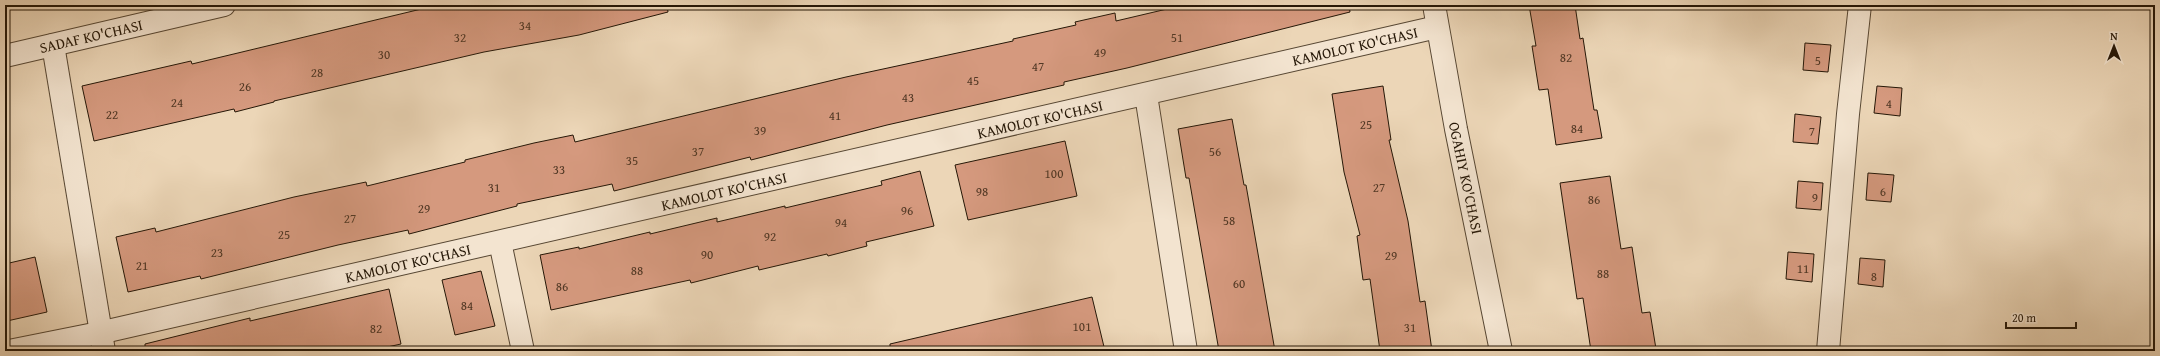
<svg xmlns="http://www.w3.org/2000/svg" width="2160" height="356" font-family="'Gentium Book Plus',serif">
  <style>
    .building { fill: #d5997e; stroke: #251707 }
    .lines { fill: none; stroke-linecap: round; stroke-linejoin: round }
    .minor-casing { stroke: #574733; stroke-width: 24 }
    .minor { stroke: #f3e4d0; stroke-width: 22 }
    .labels { text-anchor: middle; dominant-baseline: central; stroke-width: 3.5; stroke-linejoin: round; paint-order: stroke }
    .number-label { font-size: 13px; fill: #513825 }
    .street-label { font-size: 15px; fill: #251707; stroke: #f3e4d0 }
  </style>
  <rect width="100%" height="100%" fill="#ecd6b7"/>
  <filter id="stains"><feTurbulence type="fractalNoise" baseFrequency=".005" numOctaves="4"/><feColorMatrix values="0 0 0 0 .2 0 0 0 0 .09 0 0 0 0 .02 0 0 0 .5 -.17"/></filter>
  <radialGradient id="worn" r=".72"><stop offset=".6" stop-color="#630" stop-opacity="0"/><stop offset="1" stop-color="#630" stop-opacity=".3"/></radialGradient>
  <g class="building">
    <polygon points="438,5 667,5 668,12 579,35 484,52 274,101 274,102 235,112 234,109 94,141 82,86 191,61 192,64"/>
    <polygon points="1184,5 1349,5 1350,12 1127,68 1064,82 1064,85 887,125 751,160 750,157 614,191 612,184 517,204 517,206 409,234 408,230 338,245 201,279 200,276 128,292 116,237 155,228 156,232 294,197 366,182 367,186 465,162 465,160 534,143 573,135 575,142 846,77 1013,41 1013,39 1076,25 1075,22 1115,13 1116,21"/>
    <polygon points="1529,5 1575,5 1580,39 1583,38 1594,110 1597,110 1602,138 1556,145 1548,89 1539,90 1532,46 1536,46"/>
    <polygon points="1805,43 1831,45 1828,72 1803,70"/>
    <polygon points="1383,86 1391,140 1389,140 1408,221 1420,302 1425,301 1432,351 1380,351 1370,279 1363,280 1357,236 1360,235 1344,172 1332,94"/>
    <polygon points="1877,86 1902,88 1900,116 1874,113"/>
    <polygon points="1795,114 1821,117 1818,144 1793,142"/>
    <polygon points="1232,119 1244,185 1246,185 1275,351 1219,351 1189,178 1186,178 1178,129"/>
    <polygon points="1065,141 1077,196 968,220 955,165"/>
    <polygon points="920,171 934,226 866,242 867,246 828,256 827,254 759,270 758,266 691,283 690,280 551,310 540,255 579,247 579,249 650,232 650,234 717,218 717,222 785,206 785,208 882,185 881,181"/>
    <polygon points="1868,173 1894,175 1891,202 1866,200"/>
    <polygon points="1610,176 1621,249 1632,247 1642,313 1650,312 1656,349 1591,351 1583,298 1577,299 1560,183"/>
    <polygon points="1798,181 1823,183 1821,210 1796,208"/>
    <polygon points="1788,252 1814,254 1812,282 1786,279"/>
    <polygon points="35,257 47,312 7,321 5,310 5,264"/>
    <polygon points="1860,258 1885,260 1883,287 1858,284"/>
    <polygon points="481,271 495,326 455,335 442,280"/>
    <polygon points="389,289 401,344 369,351 145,351 145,344 250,318 250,321"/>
    <polygon points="1092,297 1105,351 890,351 890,344"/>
  </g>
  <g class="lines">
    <defs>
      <g id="minor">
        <polyline points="1434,5 1456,129 1501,351"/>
        <polyline points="53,45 104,351"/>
        <polyline points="5,56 224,5"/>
        <polyline points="1146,95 1186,351"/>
        <polyline points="500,242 523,351"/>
        <polyline points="9,351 99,333 1437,27"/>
        <polyline points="1828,351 1848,114 1860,5"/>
      </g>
    </defs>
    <use href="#minor" class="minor-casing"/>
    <use href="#minor" class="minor"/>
  </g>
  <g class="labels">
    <g class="number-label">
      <text x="525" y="25">34</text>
      <text x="460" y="37">32</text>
      <text x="1177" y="37">51</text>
      <text x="1100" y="52">49</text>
      <text x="384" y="54">30</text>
      <text x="1566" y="57">82</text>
      <text x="1818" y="60">5</text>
      <text x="1038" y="66">47</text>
      <text x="317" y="72">28</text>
      <text x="973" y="80">45</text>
      <text x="245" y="86">26</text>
      <text x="908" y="97">43</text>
      <text x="177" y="102">24</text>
      <text x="1889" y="103">4</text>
      <text x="112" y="114">22</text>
      <text x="835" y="115">41</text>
      <text x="1366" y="124">25</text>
      <text x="1577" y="128">84</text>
      <text x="760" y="130">39</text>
      <text x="1812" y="131">7</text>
      <text x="698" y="151">37</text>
      <text x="1215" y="151">56</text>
      <text x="632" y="160">35</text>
      <text x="559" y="169">33</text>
      <text x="1054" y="173">100</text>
      <text x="494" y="187">31</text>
      <text x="1379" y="187">27</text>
      <text x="982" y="191">98</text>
      <text x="1883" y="191">6</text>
      <text x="1815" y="197">9</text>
      <text x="1594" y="199">86</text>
      <text x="424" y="208">29</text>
      <text x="907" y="210">96</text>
      <text x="350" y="218">27</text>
      <text x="1229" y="220">58</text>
      <text x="841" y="222">94</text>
      <text x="284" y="234">25</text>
      <text x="770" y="236">92</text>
      <text x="217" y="252">23</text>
      <text x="707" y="254">90</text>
      <text x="1391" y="255">29</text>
      <text x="142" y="265">21</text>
      <text x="1803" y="268">11</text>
      <text x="637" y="270">88</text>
      <text x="1603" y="273">88</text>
      <text x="1874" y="276">8</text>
      <text x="1239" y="283">60</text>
      <text x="562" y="286">86</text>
      <text x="467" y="305">84</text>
      <text x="1082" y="326">101</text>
      <text x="1410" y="327">31</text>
      <text x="376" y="328">82</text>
    </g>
    <g class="street-label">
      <text transform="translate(91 36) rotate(-13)">SADAF KO'CHASI</text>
      <text transform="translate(1355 46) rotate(-13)">KAMOLOT KO'CHASI</text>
      <text transform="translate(1040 119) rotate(-13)">KAMOLOT KO'CHASI</text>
      <text transform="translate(1466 178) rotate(78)">OGAHIY KO'CHASI</text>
      <text transform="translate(724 191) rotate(-13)">KAMOLOT KO'CHASI</text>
      <text transform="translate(408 263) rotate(-13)">KAMOLOT KO'CHASI</text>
    </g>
  </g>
  <rect width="2160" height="356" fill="none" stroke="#ecd6b7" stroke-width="20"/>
  <rect x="6" y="6" width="2148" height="344" fill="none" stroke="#251707" stroke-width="2"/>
  <rect x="10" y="10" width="2140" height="336" fill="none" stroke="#251707"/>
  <g transform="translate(2114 46)" stroke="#f3e4d0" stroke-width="3" paint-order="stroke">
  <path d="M0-3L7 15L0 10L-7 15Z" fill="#251707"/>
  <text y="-6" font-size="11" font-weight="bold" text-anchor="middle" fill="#251707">N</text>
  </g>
  <path d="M2006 322v6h70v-6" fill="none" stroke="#251707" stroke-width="2"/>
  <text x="2012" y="322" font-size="12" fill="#251707" stroke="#f3e4d0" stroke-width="3" paint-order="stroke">20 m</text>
  <rect width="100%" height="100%" filter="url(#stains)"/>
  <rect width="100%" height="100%" fill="url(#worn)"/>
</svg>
